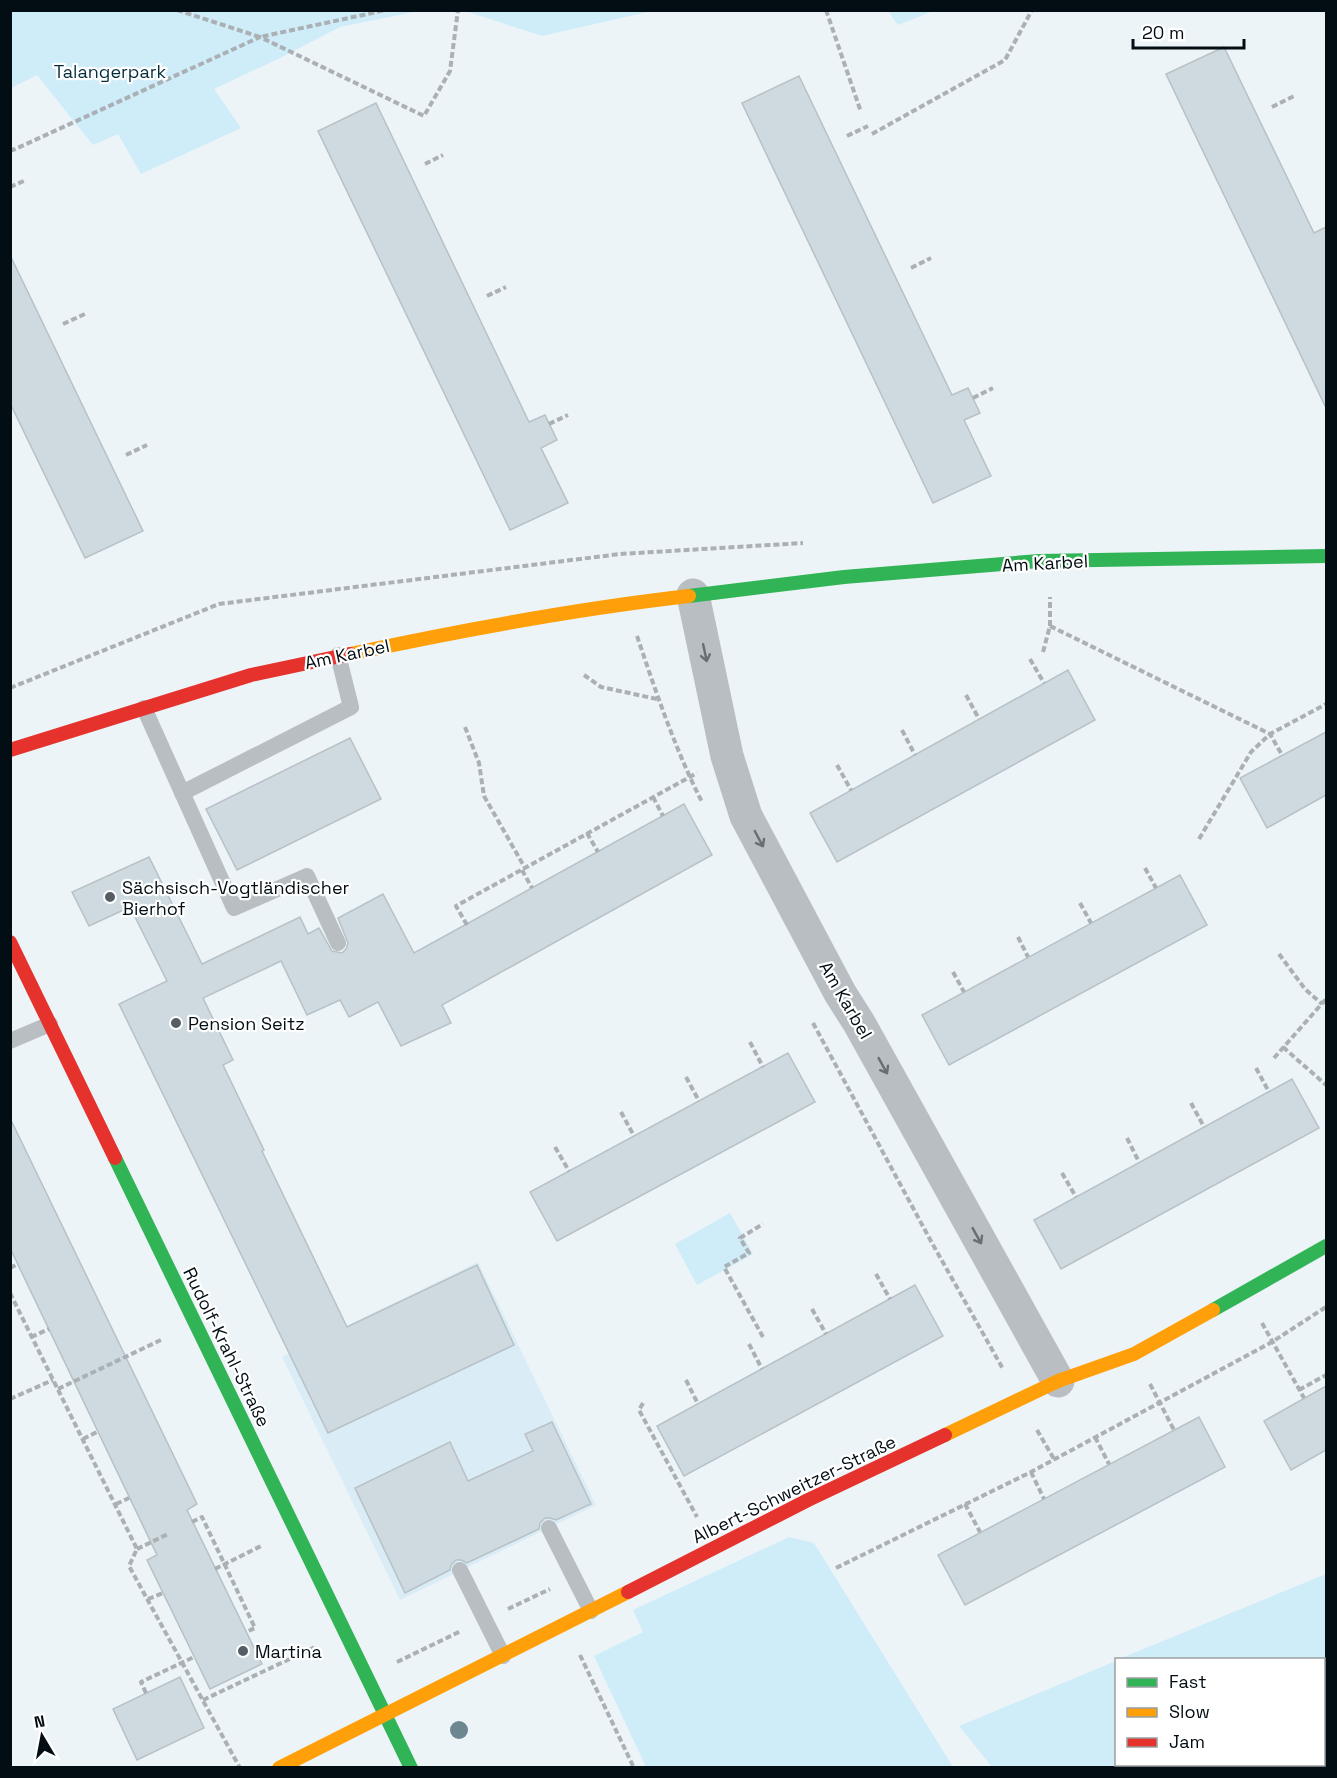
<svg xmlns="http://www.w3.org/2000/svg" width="1337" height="1778" font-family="'Space Grotesk',sans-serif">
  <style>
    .built { fill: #daedf6 }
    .green { fill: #cfecf9 }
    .building { fill: #cedadf; stroke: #b7c1c6; stroke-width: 1.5 }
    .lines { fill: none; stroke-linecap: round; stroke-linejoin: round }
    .path { stroke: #aab0b3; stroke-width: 4; stroke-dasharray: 6 3; stroke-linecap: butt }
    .lane { stroke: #b8bec2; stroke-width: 16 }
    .street { stroke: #b8bec2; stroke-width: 33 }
    .fast { stroke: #30b455; stroke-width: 14 }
    .slow { stroke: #ff9f0a; stroke-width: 14 }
    .jam { stroke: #e5322d; stroke-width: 14 }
    .tree { fill: #6d8791 }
    .oneway { stroke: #666f74 }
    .poi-dot { fill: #545e64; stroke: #fff; stroke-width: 2 }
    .labels { text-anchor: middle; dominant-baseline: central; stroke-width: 4.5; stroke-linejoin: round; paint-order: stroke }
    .park-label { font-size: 18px; fill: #052e3d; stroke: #fff }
    .street-label { font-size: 18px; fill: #020e14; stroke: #fff }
    .poi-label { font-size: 18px; fill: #020e14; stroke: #fff; text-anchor: start }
  </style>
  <rect width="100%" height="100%" fill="#ecf4f8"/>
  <g class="built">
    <polygon points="478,1262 596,1505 400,1600 282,1357"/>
    <polygon points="1326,1744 1326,1767 1270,1767 1277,1765 1324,1764 1324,1745"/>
  </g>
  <g class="green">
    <polygon points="11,10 419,10 419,11 340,27 280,58 214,89 241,128 141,174 118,134 93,145 37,75 11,88"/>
    <polygon points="465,11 652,11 542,36"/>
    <polygon points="888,11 933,11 898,25"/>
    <polygon points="730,1213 753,1254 697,1285 675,1244"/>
    <polygon points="789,1537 814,1543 953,1767 646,1767 594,1656 643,1632 633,1610"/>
    <polygon points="1326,1574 1326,1744 1324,1745 1324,1660 1119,1659"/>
    <polygon points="1116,1661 1116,1764 1277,1765 1270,1768 992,1767 959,1726"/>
  </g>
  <g class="building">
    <polygon points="1224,47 1314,233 1326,227 1326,408 1166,74"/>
    <polygon points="799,76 952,395 968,388 980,413 964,420 991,476 933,503 742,103"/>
    <polygon points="376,103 529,422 545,415 557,440 541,448 568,503 510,530 318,131"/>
    <polygon points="10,255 143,531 85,558 10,403"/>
    <polygon points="1068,670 1095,720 837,862 810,813"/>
    <polygon points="1326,732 1326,795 1267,828 1240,778"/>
    <polygon points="350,738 381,799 237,870 206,809"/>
    <polygon points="684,804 712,855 442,1005 451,1023 401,1046 378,1002 349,1017 340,1000 307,1015 281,961 203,998 233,1060 223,1065 264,1150 262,1151 347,1327 477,1265 514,1345 328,1433 119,1004 167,981 130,907 89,926 72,892 149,857 202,964 300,917 308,934 319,928 332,951 342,953 346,949 348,943 338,918 383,894 414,953"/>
    <polygon points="1180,875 1207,925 949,1065 922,1015"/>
    <polygon points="788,1053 815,1102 557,1241 530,1192"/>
    <polygon points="1292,1079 1319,1128 1061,1269 1034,1220"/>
    <polygon points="10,1118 197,1504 187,1510 262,1664 210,1689 147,1560 157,1555 10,1248"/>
    <polygon points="915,1285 943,1336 684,1476 657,1426"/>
    <polygon points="1326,1386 1326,1450 1291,1470 1264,1421"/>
    <polygon points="1199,1417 1225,1467 965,1605 938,1555"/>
    <polygon points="552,1422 591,1504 556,1520 550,1518 545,1518 540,1523 539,1529 467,1563 461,1560 456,1560 451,1565 450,1570 405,1593 355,1488 450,1442 468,1481 533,1451 525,1434"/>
    <polygon points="180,1677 204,1728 137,1760 113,1709"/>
  </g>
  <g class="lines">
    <g class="path">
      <polyline points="177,10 260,37 386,10"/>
      <polyline points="826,10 861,112"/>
      <polyline points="1272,107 1294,96"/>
      <polyline points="872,134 1005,60 1032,10"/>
      <polyline points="847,136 868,126"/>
      <polyline points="10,149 13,150 260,37 424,116 450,71 458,10"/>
      <polyline points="425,164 443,155"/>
      <polyline points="10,187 26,180"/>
      <polyline points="911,268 931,258"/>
      <polyline points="487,296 506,287"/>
      <polyline points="63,324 87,313"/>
      <polyline points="973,398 993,388"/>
      <polyline points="549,424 568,415"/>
      <polyline points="126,455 147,445"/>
      <polyline points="1050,626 1270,734 1282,755"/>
      <path d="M637,636C656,692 675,749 702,802"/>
      <polyline points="1043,652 1050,626 1050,597"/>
      <polyline points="1030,659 1044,683"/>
      <polyline points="584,675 601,687 657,699"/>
      <polyline points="10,688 219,604 620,554 803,543"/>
      <polyline points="966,695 979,719"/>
      <polyline points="465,727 479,763 484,796 525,868"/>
      <polyline points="902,730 915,755"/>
      <polyline points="837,765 851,790"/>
      <polyline points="653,797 663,816"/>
      <polyline points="587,833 598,852"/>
      <polyline points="1199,839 1251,752 1270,734 1326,704"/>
      <polyline points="1145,868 1156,888"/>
      <polyline points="522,870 532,888"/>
      <polyline points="1080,903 1091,923"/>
      <polyline points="467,925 456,906 697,773"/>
      <polyline points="1018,937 1028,957"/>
      <polyline points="1279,954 1305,989 1322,1004"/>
      <polyline points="953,972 964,992"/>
      <polyline points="813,1023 932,1243 1003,1369"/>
      <polyline points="750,1042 763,1067"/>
      <polyline points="1283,1047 1326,1085"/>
      <polyline points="1274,1058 1326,999"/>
      <polyline points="1256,1068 1269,1092"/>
      <polyline points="686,1077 699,1101"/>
      <polyline points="1191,1103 1204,1127"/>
      <polyline points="621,1112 634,1136"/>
      <polyline points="1127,1138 1139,1162"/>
      <polyline points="555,1147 569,1171"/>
      <polyline points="1062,1173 1076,1197"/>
      <polyline points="10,1268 18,1264"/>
      <polyline points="876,1274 890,1299"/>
      <polyline points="10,1293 137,1549 129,1566 240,1768"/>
      <polyline points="812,1309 826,1334"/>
      <polyline points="1262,1323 1304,1398"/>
      <polyline points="31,1337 49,1329"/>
      <polyline points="763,1337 724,1267 749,1253 740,1238 763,1224"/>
      <polyline points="749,1344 762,1369"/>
      <polyline points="686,1380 698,1404"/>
      <polyline points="1150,1384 1174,1430"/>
      <polyline points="58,1389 163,1339"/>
      <polyline points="1299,1390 1326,1375"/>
      <polyline points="10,1399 53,1380"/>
      <polyline points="643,1403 639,1410 697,1517"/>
      <polyline points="1037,1430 1054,1459"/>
      <polyline points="1095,1437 1109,1464"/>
      <polyline points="83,1439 97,1432"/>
      <polyline points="1031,1472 1044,1499"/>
      <polyline points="116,1504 129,1498"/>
      <polyline points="965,1504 980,1532"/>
      <polyline points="192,1522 202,1517 255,1628 246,1632"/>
      <polyline points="137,1549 168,1534"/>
      <polyline points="836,1568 1031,1472 1272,1342 1326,1307"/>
      <polyline points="215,1569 263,1545"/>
      <polyline points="148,1599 163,1593"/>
      <polyline points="508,1609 550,1589"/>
      <polyline points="580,1655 634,1768"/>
      <polyline points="397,1662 461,1631"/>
      <polyline points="146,1693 141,1682 194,1657"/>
      <polyline points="203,1700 315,1647"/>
    </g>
    <g class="lane">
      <polyline points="144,708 234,908 307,876 338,943"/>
      <polyline points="182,793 351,707 338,655"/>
      <polyline points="10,1041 50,1024"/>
      <polyline points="549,1528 591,1611"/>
      <polyline points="460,1570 503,1656"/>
    </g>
    <polyline class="street" points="693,595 727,756 746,816 840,993 859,1023 1058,1381"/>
    <g class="fast">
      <polyline points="689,596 844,577 1039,561 1326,556"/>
      <polyline points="115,1158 411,1768"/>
      <polyline points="1213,1310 1326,1246"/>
    </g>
    <g class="slow">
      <path d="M350,654C462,630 575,609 689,596"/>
      <polyline points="945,1435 1058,1381 1134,1354 1213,1310"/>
      <polyline points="279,1768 628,1592"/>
    </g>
    <g class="jam">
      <polyline points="10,750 251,675 350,654"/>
      <polyline points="10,942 115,1158"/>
      <polyline points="628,1592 808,1500 945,1435"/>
    </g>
  </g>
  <circle class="tree" cx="459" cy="1730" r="9"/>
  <defs><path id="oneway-shaft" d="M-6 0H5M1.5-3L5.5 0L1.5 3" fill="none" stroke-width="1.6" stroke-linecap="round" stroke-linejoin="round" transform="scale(1.5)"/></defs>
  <g class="oneway">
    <use href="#oneway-shaft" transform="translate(705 653) rotate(78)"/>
    <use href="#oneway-shaft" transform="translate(759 839) rotate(62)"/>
    <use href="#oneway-shaft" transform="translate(883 1066) rotate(61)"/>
    <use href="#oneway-shaft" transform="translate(977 1236) rotate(61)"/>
  </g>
  <g class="poi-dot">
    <circle cx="110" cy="897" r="6"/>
    <circle cx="176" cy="1023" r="6"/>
    <circle cx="243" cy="1651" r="6"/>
  </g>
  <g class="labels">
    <g class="park-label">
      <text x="110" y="71">Talangerpark</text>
    </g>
    <g class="street-label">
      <text transform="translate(1045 563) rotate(-3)">Am Karbel</text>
      <text transform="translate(347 654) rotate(-12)">Am Karbel</text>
      <text transform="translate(846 1000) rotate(60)">Am Karbel</text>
      <text transform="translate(227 1347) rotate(64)">Rudolf-Krahl-Straße</text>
      <text transform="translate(794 1489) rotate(-26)">Albert-Schweitzer-Straße</text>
    </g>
    <g class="poi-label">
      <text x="122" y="887">Sächsisch-Vogtländischer<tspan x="122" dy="21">Bierhof</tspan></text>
      <text x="188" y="1023">Pension Seitz</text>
      <text x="255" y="1651">Martina</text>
    </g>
  </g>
  <rect width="1337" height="1778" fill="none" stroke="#020e14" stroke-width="24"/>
  <rect x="1115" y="1658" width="210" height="108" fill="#ffffff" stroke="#9a9fa1" stroke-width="1.5"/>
  <rect x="1127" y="1678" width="30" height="9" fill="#30b455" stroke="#9a9fa1" stroke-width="1.5"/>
  <text x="1169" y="1688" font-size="18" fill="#020e14">Fast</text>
  <rect x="1127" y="1708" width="30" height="9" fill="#ff9f0a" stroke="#9a9fa1" stroke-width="1.5"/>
  <text x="1169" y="1718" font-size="18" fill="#020e14">Slow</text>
  <rect x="1127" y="1738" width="30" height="9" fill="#e5322d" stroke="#9a9fa1" stroke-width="1.5"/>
  <text x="1169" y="1748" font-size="18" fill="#020e14">Jam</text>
  <g transform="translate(42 1736) rotate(350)" stroke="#ffffff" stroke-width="4.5" paint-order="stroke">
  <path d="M0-4.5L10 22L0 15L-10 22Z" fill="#020e14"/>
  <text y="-9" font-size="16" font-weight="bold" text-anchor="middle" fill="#020e14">N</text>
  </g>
  <path d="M1133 39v9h111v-9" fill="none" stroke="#020e14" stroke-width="3"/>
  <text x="1142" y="39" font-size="18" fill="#020e14" stroke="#ffffff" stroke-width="4.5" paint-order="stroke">20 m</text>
</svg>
